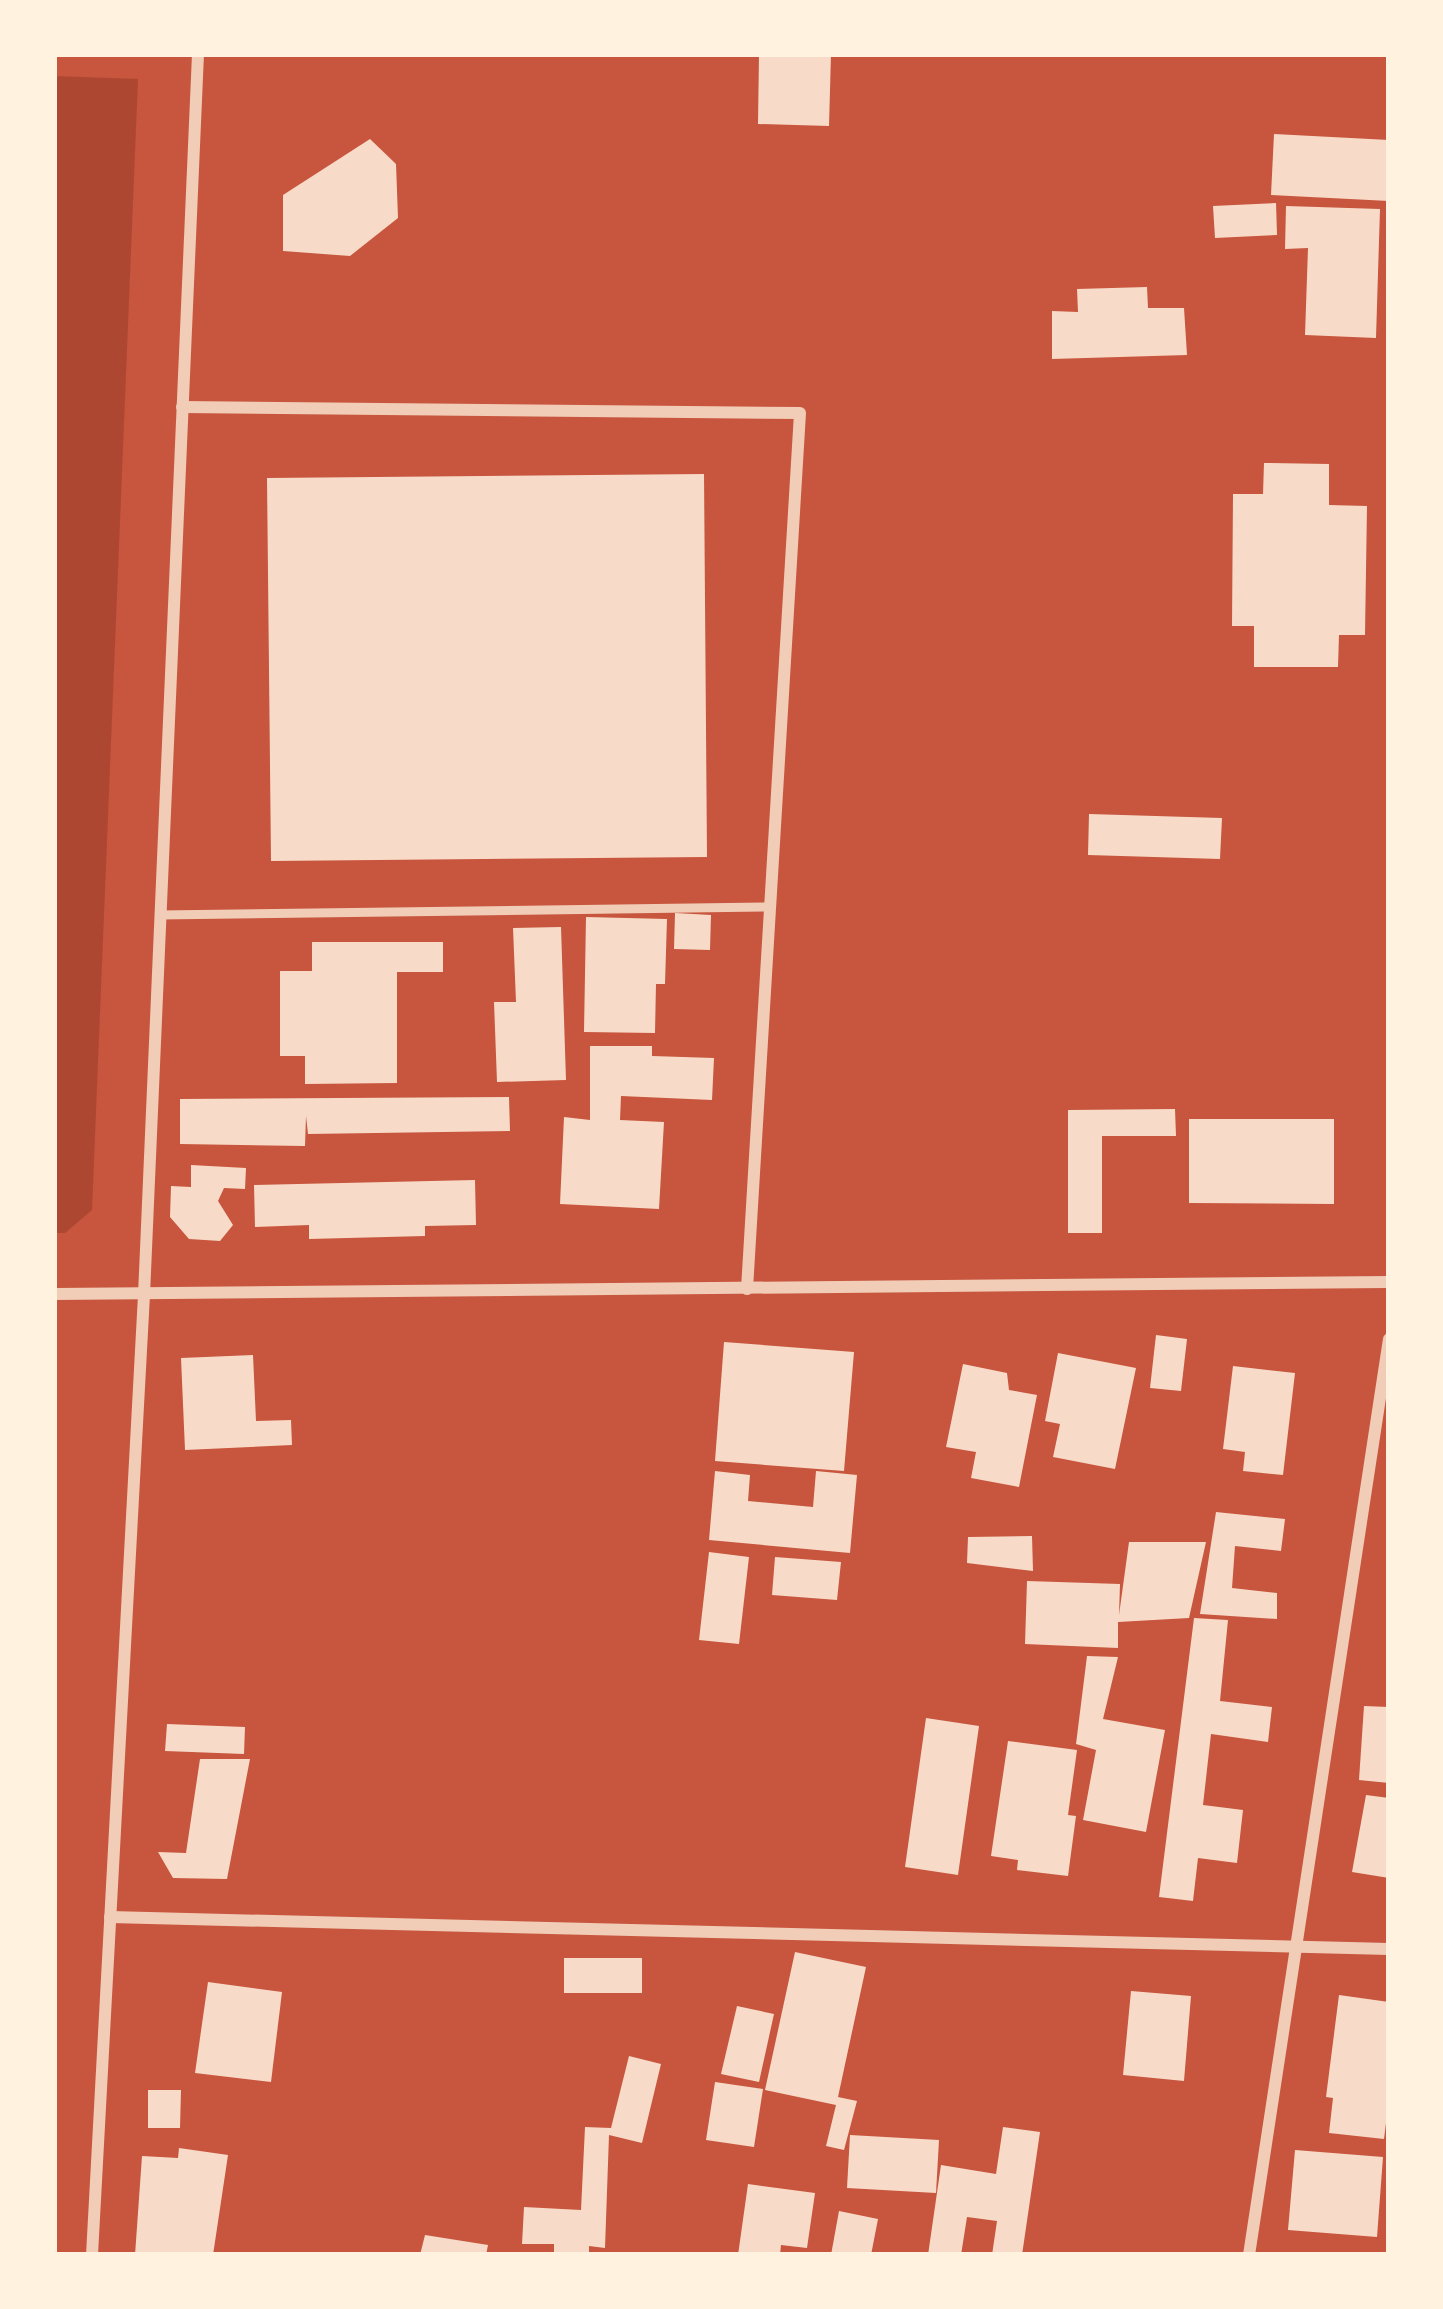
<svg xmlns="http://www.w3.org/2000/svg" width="1443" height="2309" font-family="'Sofia Sans Condensed',sans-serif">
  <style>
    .green { fill: #ae4732 }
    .building { fill: #f7dbc8 }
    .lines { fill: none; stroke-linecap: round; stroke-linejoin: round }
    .service { stroke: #f1ccb7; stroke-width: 9 }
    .minor { stroke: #f1ccb7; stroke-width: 12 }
  </style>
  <rect width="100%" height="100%" fill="#c8553d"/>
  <polygon class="green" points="54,76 138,79 92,1210 65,1233 54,1233"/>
  <g class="building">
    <polygon points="759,54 831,54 829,126 758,124"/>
    <polygon points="1274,134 1389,140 1389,201 1271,195"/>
    <polygon points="370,139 396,164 398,218 350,256 283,251 283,195"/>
    <polygon points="1276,203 1277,235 1215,238 1213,206"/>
    <polygon points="1286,206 1380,209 1376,338 1305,335 1308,248 1285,249"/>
    <polygon points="1147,287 1148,308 1184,308 1187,355 1052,359 1052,311 1078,312 1077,289"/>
    <polygon points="1264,463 1329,464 1329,505 1367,506 1365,635 1339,635 1338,667 1254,667 1254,626 1232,626 1233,494 1263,494"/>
    <polygon points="704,474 707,857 271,861 267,478"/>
    <polygon points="1089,814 1222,818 1220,859 1088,855"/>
    <polygon points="675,913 711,915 710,950 674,949"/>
    <polygon points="586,917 667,919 665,984 656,984 655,1033 584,1032"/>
    <polygon points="561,927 566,1080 497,1082 494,1002 516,1002 513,928"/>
    <polygon points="312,942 443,942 443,972 397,972 397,1083 305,1084 305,1056 280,1056 280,971 312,971"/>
    <polygon points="590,1046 652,1046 652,1056 714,1058 712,1100 621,1096 620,1120 664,1122 659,1209 560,1204 564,1117 590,1120"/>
    <polygon points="509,1097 510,1131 308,1134 306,1116 305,1146 180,1144 180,1099"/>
    <polygon points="1175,1109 1176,1136 1102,1136 1102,1233 1068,1233 1068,1110"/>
    <polygon points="1189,1119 1334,1119 1334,1204 1189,1203"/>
    <polygon points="191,1165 246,1168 245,1189 224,1188 218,1201 233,1225 220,1241 189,1239 170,1217 171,1186 191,1187"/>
    <polygon points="475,1180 476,1225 425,1226 425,1236 309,1239 309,1225 255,1227 254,1185"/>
    <polygon points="1156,1335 1187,1339 1181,1391 1150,1388"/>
    <polygon points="724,1342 854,1352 844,1471 715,1461"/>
    <polygon points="1058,1353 1136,1368 1115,1469 1053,1457 1060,1424 1045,1421"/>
    <polygon points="253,1355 256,1421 291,1420 292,1445 185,1450 181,1358"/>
    <polygon points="963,1364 1007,1373 1009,1390 1037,1395 1019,1487 971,1478 976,1452 946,1447"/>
    <polygon points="1233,1366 1295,1373 1283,1475 1243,1471 1245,1452 1223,1449"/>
    <polygon points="715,1471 750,1475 748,1501 813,1507 816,1471 857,1475 850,1553 709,1540"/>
    <polygon points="1216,1512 1285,1519 1281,1551 1235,1546 1232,1588 1277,1593 1277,1619 1200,1614"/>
    <polygon points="1032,1536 1033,1571 967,1563 968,1537"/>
    <polygon points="1129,1542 1206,1542 1189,1618 1118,1622 1118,1648 1025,1644 1027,1581 1120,1584 1119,1615"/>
    <polygon points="709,1552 749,1557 739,1644 699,1640"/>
    <polygon points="775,1557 841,1562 837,1600 772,1595"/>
    <polygon points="1194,1618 1228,1620 1220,1701 1272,1707 1268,1742 1211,1734 1203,1805 1243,1810 1237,1863 1198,1858 1193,1901 1159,1897"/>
    <polygon points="1087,1656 1118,1657 1103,1719 1165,1730 1146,1832 1083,1820 1096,1750 1076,1744"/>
    <polygon points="1364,1706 1389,1707 1389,1783 1359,1780"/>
    <polygon points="926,1718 979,1726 958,1875 905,1867"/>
    <polygon points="167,1724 245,1727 244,1754 165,1751"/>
    <polygon points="1008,1741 1077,1750 1068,1815 1076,1816 1068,1876 1017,1870 1018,1860 991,1856"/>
    <polygon points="200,1759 250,1759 227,1879 173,1878 158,1852 186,1853"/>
    <polygon points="1366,1795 1389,1798 1389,1878 1352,1872"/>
    <polygon points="795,1952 866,1967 838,2097 857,2101 844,2150 826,2146 836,2105 765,2090"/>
    <rect x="564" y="1958" width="78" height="35"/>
    <polygon points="208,1982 282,1992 271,2082 195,2073"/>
    <polygon points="1131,1991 1191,1996 1184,2081 1123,2075"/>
    <polygon points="1339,1995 1389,2002 1389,2099 1384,2139 1329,2133 1333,2098 1326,2097"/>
    <polygon points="737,2006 774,2014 759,2082 721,2074"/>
    <polygon points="629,2056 661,2064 642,2143 609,2135 605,2248 589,2246 589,2255 554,2255 554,2244 522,2244 524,2207 581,2210 585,2127 611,2128"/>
    <polygon points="715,2082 763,2089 754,2147 706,2140"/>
    <polygon points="148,2090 181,2090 180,2128 148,2128"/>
    <polygon points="1003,2127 1040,2132 1022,2255 992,2255 997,2221 967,2217 961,2255 928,2255 941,2165 996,2174"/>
    <polygon points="850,2135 939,2140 936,2193 847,2188"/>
    <polygon points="179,2148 228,2155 213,2255 135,2255 142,2156 178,2158"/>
    <polygon points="1295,2150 1383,2157 1377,2237 1288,2230"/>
    <polygon points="748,2184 815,2193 807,2248 781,2245 780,2255 738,2255"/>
    <polygon points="839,2211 878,2219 871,2255 831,2255"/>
    <polygon points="425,2235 488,2245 486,2255 420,2255"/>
  </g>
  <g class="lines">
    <polyline class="service" points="160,915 770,907"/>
    <g class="minor">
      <polyline points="182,407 800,413 747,1289"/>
      <polyline points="54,1294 1389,1282"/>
      <polyline points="110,1917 1389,1949"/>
      <polyline points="92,2255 144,1295 198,54"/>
      <polyline points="1249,2255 1389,1339"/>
    </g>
  </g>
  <rect width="1443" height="2309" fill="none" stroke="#fff3e0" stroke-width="114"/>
</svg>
